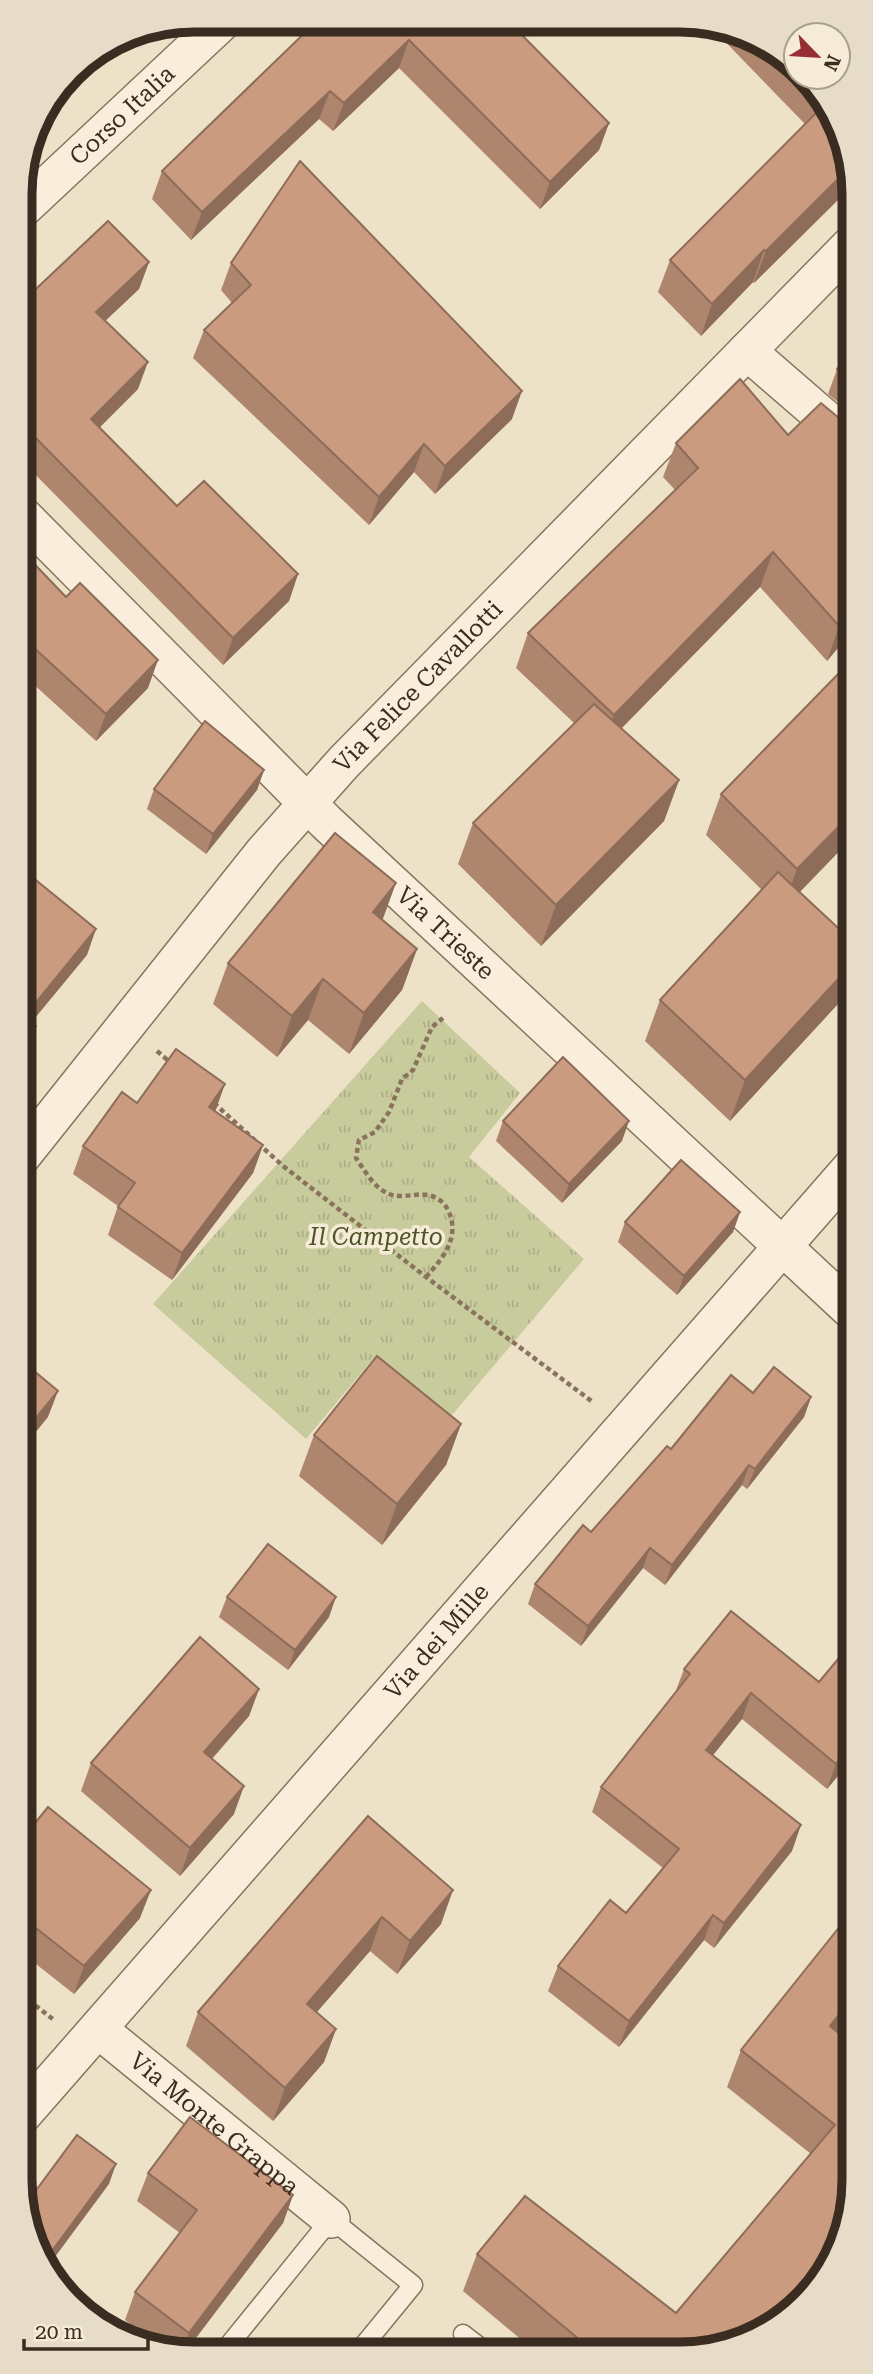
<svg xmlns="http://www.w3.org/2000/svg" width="873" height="2374" font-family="'Roboto Serif',serif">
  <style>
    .park { fill: url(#park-tufts) }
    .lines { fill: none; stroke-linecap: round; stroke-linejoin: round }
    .service-casing { stroke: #89735d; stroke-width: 21 }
    .minor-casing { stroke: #89735d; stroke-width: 40 }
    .path { stroke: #89735d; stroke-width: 4.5; stroke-dasharray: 5 3.5; stroke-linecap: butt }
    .service { stroke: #f8eedb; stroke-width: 18 }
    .minor { stroke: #f8eedb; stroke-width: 37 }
    .wall { fill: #ae856d }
    .shaded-wall { fill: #8d6c59 }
    .building { fill: #ca9b7f; stroke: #8d6c59; stroke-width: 2 }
    .labels { text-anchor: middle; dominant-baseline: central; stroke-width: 7; stroke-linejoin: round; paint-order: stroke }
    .street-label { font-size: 24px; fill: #3a2c20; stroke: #f5ebd7 }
    .park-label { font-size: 24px; font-style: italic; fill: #4c5528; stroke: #f5ebd7 }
    .rim { fill: none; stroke: #3a2c20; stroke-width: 9 }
  </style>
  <defs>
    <pattern id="park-tufts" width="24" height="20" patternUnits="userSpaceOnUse" patternTransform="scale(1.75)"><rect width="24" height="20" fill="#c8cb9c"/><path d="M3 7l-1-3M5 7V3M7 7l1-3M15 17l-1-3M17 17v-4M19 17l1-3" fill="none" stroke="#adae86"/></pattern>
  </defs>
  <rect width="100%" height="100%" fill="#ede1c8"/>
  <polygon class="park" points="422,1001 520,1093 469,1157 584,1259 447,1421 373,1359 306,1439 153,1304"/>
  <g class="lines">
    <defs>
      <g id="service">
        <polyline points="463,2334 485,2351"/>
        <polyline points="224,2351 331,2219 413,2285 359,2351"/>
      </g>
      <g id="minor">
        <path id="s1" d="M20,211L225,19"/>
        <polyline points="747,351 851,441"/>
        <path id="s2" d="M20,513L326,822L852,1311"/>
        <path id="s3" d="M21,1157L264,852L344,762L850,246"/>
        <path id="s4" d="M98,2029L331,2219"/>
        <path id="s5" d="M23,2114L852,1167"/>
      </g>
    </defs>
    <use href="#service" class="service-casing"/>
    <use href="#minor" class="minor-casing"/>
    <g class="path">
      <polyline points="157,1051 172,1064"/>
      <polyline points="214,1103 283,1166 426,1277 594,1403"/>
      <path d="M426,1277C443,1258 461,1237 448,1210C444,1202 436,1196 427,1195C414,1193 402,1199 389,1194C374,1188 365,1171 356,1158L359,1140L375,1132L389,1112L402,1079L413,1070L432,1027L443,1018"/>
      <polyline points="22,1995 54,2020"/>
    </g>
    <use href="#service" class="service"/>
    <use href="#minor" class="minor"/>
  </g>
  <g class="wall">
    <polygon points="318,20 507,21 609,123 599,150 540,209 399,68 333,131 319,119 191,240 152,199 162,171"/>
    <polygon points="707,23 714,23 796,67 806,77 850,159 850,188 754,283 753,282 701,336 658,292 670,260 805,124"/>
    <polygon points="149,262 139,289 105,321 138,389 100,427 177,506 298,574 289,601 223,665 20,459 20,304"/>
    <polygon points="231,263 512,419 435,494 414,472 369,525 193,358 204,330 232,303 221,290"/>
    <polygon points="851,310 851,329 845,325"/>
    <polygon points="851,337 851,413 828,394 847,342"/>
    <polygon points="851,428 851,649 843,642 827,661 760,587 621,729 679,780 664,821 541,946 458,864 473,823 574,723 516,668 528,633 675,490 663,477 676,443 788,435"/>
    <polygon points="20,549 148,688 96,741 20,672"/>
    <polygon points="264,770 257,790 206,854 147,809 154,789"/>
    <polygon points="721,794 851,839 800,892 851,940 852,984 849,992 730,1121 645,1041 660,1000 762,890 706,835"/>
    <polygon points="417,949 402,990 349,1054 308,1020 277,1057 213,1004 228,963"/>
    <polygon points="137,1103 215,1112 263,1145 253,1173 172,1280 108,1235 118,1206 73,1174 83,1146"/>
    <polygon points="503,1121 622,1141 562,1203 496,1141"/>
    <polygon points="740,1212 733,1232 677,1295 618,1242 625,1222"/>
    <polygon points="753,1393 811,1397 804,1417 747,1489 742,1485 665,1585 643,1568 581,1646 528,1604 535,1584 591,1532 671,1449"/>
    <polygon points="461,1424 446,1465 382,1545 299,1476 314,1435"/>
    <polygon points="227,1597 329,1617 288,1670 219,1617"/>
    <polygon points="731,1611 853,1758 827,1789 742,1719 713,1755 792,1851 714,1948 704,1940 619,2047 548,1991 558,1966 626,1913 663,1868 592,1812 601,1787 675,1693 684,1669"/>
    <polygon points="259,1689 249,1716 212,1759 234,1814 180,1876 81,1791 91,1763"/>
    <polygon points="368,1816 441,1924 397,1974 370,1951 317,2012 336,2029 324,2062 273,2121 186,2046 198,2012"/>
    <polygon points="22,1839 140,1918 74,1994 22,1953"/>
    <polygon points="853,1910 853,2016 839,2033 853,2191 714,2351 535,2351 463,2291 477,2254 676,2313 811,2154 727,2087 741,2050"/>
    <polygon points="148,2173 293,2195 283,2223 186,2351 167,2351 125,2320 135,2292 180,2233 137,2201"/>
  </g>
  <g class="shaded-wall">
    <polygon points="409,40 399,68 333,131 344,103"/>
    <polygon points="91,55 61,86 78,63"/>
    <polygon points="330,91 319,119 191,240 202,212"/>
    <polygon points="609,123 599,150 540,209 550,182"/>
    <polygon points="850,167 850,188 754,283 766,251"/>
    <polygon points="764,250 753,282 701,336 712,304"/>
    <polygon points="149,262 139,289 86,339 96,312"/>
    <polygon points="148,362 138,389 81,446 91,419"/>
    <polygon points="522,391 512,419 435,494 445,466"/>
    <polygon points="424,444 414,472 369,525 379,497"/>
    <polygon points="773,552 760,587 601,749 614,715"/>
    <polygon points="298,574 289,601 223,665 233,638"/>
    <polygon points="851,613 851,621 843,642 827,661 839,626"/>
    <polygon points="158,660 148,688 96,741 106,714"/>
    <polygon points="264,770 257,790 206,854 213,834"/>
    <polygon points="679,780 664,821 541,946 556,905"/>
    <polygon points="851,814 851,839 782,910 797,869"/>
    <polygon points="396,883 381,924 373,912"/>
    <polygon points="96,929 87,955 21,1035 24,1017"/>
    <polygon points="417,949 402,990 349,1054 364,1013"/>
    <polygon points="852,964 852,984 849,992 730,1121 745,1080"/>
    <polygon points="323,979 308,1020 277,1057 292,1016"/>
    <polygon points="36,1026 26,1052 21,1059 21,1045"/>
    <polygon points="225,1084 215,1112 209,1107"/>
    <polygon points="629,1121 622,1141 562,1203 569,1184"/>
    <polygon points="263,1145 253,1173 172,1280 182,1253"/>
    <polygon points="740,1212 733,1232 677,1295 684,1276"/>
    <polygon points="58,1391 48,1417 22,1449 22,1435"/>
    <polygon points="811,1397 804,1417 747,1489 755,1469"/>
    <polygon points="461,1424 446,1465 382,1545 397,1504"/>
    <polygon points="749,1465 742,1485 665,1585 672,1565"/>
    <polygon points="650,1548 643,1568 581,1646 588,1626"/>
    <polygon points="336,1597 329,1617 288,1670 295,1650"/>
    <polygon points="259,1689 249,1716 194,1779 204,1752"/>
    <polygon points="751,1693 742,1719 697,1775 706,1750"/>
    <polygon points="853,1744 853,1758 827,1789 836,1764"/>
    <polygon points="244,1786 234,1814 180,1876 190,1848"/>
    <polygon points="801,1825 792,1851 714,1948 724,1923"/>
    <polygon points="151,1890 140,1918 74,1994 84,1966"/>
    <polygon points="453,1890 441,1924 397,1974 410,1941"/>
    <polygon points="713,1915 704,1940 619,2047 629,2021"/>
    <polygon points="382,1917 370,1951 295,2037 307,2004"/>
    <polygon points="853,1996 853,2016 816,2063 830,2026"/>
    <polygon points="336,2029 324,2062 273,2121 285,2088"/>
    <polygon points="116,2164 109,2184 49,2265 46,2259"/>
    <polygon points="293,2195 283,2223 186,2351 182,2351 189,2333"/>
    <polygon points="841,2243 841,2247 811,2295 767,2331 764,2332"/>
  </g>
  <g class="building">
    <polygon points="318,20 508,21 609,123 550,182 409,40 344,103 330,91 202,212 162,171"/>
    <polygon points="776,56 796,67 796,77"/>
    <polygon points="796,77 806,77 819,101"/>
    <polygon points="820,109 826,114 850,159 850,167 766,251 764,250 712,304 670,260"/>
    <polygon points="300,161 522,391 445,466 424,444 379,497 204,330 251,285 231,263"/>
    <polygon points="108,221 149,262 96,312 148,362 91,419 177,506 204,481 298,574 233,638 20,422 20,304"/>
    <polygon points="851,352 851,380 837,369"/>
    <polygon points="740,379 788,435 821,403 851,428 851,613 839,626 773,552 614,715 528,633 698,468 676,443"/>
    <polygon points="20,549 66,597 80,583 158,660 106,714 20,635"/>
    <polygon points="842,670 851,680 851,814 797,869 721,794"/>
    <polygon points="594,704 679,780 556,905 473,823"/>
    <polygon points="205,721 264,770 213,834 154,789"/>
    <polygon points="335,833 396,883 373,912 417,949 364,1013 323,979 292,1016 228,963"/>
    <polygon points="21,868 96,929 24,1017 36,1026 21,1045"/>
    <polygon points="778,872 851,940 852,964 745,1080 660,1000"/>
    <polygon points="176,1049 225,1084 209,1107 263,1145 182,1253 118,1207 135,1183 83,1146 122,1092 137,1103"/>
    <polygon points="563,1057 629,1121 569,1184 503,1121"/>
    <polygon points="681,1160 740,1212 684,1276 625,1222"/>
    <polygon points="377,1356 461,1424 397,1504 314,1435"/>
    <polygon points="21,1360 58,1391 22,1435"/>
    <polygon points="774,1367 811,1397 755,1469 749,1465 672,1565 650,1548 588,1626 535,1584 583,1525 591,1532 667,1446 671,1449 731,1375 753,1393"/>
    <polygon points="268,1544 336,1597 295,1650 227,1597"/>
    <polygon points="731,1611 819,1682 853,1641 853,1744 836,1764 751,1693 706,1750 801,1825 724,1923 713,1915 629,2021 558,1966 610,1900 626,1913 679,1849 601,1787 690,1674 684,1669"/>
    <polygon points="200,1637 259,1689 204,1752 244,1786 190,1848 91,1763"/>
    <polygon points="48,1807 151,1890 84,1966 22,1917 22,1839"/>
    <polygon points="368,1816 453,1890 410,1941 382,1917 307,2004 336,2029 285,2088 198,2012"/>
    <polygon points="853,1910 853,1996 830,2026 853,2045 853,2191 841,2243 764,2332 714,2351 593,2351 477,2254 525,2196 676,2313 835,2125 741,2050"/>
    <polygon points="190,2117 293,2195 189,2333 135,2292 197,2210 148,2173"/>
    <polygon points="77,2135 116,2164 46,2259 23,2215 23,2208"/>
  </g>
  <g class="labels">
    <g class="street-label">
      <text stroke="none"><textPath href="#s1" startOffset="140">Corso Italia</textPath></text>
      <text stroke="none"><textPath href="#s3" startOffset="616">Via Felice Cavallotti</textPath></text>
      <text stroke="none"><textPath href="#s2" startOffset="598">Via Trieste</textPath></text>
      <text stroke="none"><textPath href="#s5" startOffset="628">Via dei Mille</textPath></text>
      <text stroke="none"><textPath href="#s4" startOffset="150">Via Monte Grappa</textPath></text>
    </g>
    <g class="park-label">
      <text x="376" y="1237">Il Campetto</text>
    </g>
  </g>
  <path d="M0 0H873V2374H0ZM194 32H680A162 162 0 0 1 842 194V2180A162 162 0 0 1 680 2342H194A162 162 0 0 1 32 2180V194A162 162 0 0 1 194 32Z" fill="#e6dcc8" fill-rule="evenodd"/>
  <path class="rim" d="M194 32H680A162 162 0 0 1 842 194V2180A162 162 0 0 1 680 2342H194A162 162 0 0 1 32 2180V194A162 162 0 0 1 194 32Z"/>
  <g transform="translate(817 56) rotate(115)"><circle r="33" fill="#f5ebd7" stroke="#aa9f8e" stroke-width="2"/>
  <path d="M0-5L12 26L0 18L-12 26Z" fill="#962f34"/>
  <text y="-10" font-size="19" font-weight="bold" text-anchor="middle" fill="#3a2c20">N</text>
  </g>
  <path d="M24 2339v10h124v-10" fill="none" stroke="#3a2c20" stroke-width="3.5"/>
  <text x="35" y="2339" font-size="21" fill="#3a2c20" stroke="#f5ebd7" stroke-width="5" paint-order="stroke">20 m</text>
</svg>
